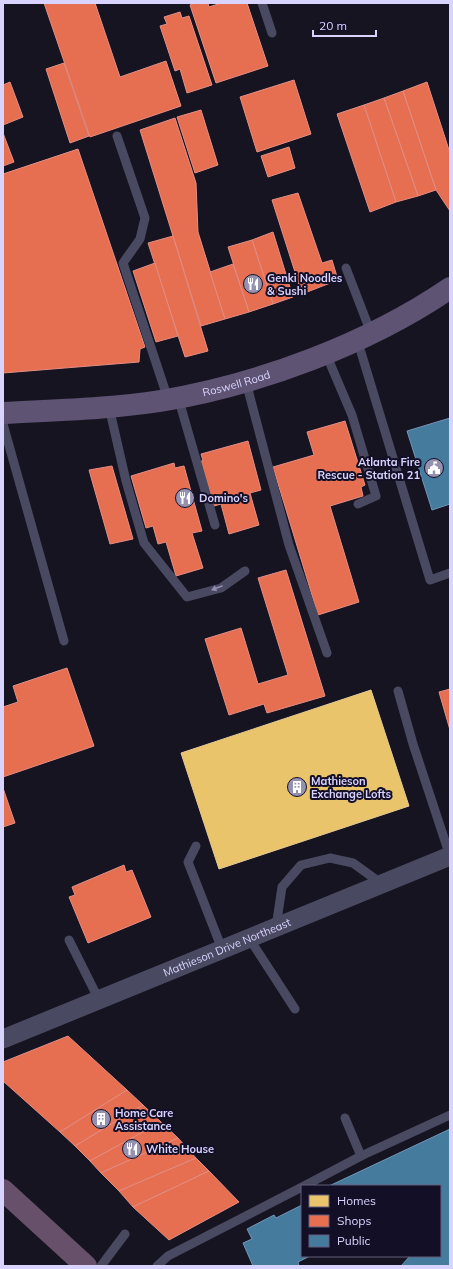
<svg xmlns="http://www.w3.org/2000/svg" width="453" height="1269" font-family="Mulish,sans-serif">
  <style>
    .homes { fill: #e9c46a; stroke: #e4c997 }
    .shops { fill: #e76f51; stroke: #e38d85 }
    .public { fill: #457b9d; stroke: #7196ba }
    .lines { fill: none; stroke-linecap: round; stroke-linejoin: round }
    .lane { stroke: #4a4962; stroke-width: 9 }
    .street { stroke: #4a4962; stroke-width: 19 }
    .primary { stroke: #5e5373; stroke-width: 22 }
    .highway { stroke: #67516a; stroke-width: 22 }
    .oneway { fill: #928eb0 }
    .labels { text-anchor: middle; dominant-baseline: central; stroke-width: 4; stroke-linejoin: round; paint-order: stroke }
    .poi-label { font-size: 11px; font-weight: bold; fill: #d9d4ff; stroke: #130f26; text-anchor: start }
    .street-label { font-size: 11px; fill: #d9d4ff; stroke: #130f26 }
  </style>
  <rect width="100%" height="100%" fill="#161421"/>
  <polygon class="homes" points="371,690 409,806 219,869 181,753"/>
  <g class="shops">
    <polygon points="44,3 95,3 120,77 166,61 181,106 90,137"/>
    <polygon points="195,3 208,3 209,7 221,3 247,3 268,66 216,83 190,5"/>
    <polygon points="180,12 182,18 189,16 212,85 187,93 180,69 175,71 160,26 167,24 164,17"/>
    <polygon points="64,63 89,136 70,143 46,69"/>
    <polygon points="294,80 311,134 257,152 240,97"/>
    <polygon points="10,82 23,117 3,125 3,85"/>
    <polygon points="427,82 450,153 450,211 436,190 403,91"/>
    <polygon points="403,91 436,190 418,196 384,98"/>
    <polygon points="384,98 418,196 396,202 364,105"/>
    <polygon points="364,105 396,202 370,212 337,114"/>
    <polygon points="201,110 218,165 195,173 177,117"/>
    <polygon points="175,118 196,183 198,232 225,319 201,326 140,130"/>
    <polygon points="3,133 14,162 3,166"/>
    <polygon points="289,147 295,168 268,177 261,156"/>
    <polygon points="78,149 145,347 140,349 139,362 3,373 3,174"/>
    <polygon points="298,193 322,263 332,260 338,280 302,294 272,200"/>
    <polygon points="273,232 293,297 273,304 252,240"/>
    <polygon points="173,236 208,351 185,357 148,243"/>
    <polygon points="252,240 273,304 249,312 228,247"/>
    <polygon points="155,263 178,336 156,342 133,271"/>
    <polygon points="233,264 249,312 225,319 210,272"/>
    <polygon points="345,421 365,485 361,487 363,496 330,506 359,602 318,615 273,467 314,455 307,432"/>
    <polygon points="248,441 261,490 250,493 259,525 229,534 221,504 214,506 201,461 203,461 201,454"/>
    <polygon points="174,463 175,468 184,466 202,531 192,533 203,568 176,576 166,542 158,544 153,526 146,528 131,476"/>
    <polygon points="112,466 133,539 110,544 89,470"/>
    <polygon points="286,570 325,696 267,713 264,704 229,715 205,639 241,628 258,684 288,675 258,578"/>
    <polygon points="67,668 94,746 3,777 3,707 18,702 13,686"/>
    <polygon points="450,689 450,730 439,692"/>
    <polygon points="3,788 15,823 3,827"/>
    <polygon points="124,865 126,872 132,870 151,917 88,943 69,897 75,895 72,887"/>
    <polygon points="68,1036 127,1090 60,1132 3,1081 3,1062"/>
    <polygon points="127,1090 143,1105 75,1146 60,1132"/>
    <polygon points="143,1105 161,1122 90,1161 75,1146"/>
    <polygon points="161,1122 178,1138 101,1173 90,1161"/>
    <polygon points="178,1138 196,1158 119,1191 101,1173"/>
    <polygon points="196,1158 209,1171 133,1207 119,1191"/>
    <polygon points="209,1171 239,1202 169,1240 133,1207"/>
  </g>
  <g class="public">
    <polygon points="450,418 450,504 432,510 407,431"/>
    <polygon points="450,1129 450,1266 401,1266 410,1256 440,1256 440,1186 329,1186"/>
    <polygon points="302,1205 302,1256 310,1256 298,1262 299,1266 253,1266 243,1243 252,1239 247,1229 274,1215 276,1218"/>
  </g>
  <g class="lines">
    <g class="lane">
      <polyline points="262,3 272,33"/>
      <polyline points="117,136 145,218 140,239 123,263 168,399"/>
      <polyline points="346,268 371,333"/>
      <polyline points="357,339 430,580 450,573"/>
      <polyline points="326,354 352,415 376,496 358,504"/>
      <polyline points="246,382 289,545 327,653"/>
      <polyline points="178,397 215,525"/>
      <polyline points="109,407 126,481 144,543 187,597 221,588 245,571"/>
      <polyline points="3,424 64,641"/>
      <polyline points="398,691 413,744 450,856"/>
      <polyline points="196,846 188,862 222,949"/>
      <polyline points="276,927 282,887 301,865 330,858 353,863 382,884"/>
      <polyline points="249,938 295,1009"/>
      <polyline points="69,940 99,1000"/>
      <polyline points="345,1118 361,1156"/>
      <polyline points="304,1186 361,1156 450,1115"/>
      <polyline points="101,1266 125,1234"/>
      <polyline points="157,1266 168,1256 302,1187"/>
    </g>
    <path class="street" id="s1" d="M3,1039L450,856"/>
    <path class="primary" id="s2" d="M3,413C55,410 108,409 160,401C258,385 368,344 450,288"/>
    <polyline class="highway" points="3,1190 86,1266"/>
  </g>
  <defs><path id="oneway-solid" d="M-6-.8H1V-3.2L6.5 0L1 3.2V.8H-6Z"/></defs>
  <use class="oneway" href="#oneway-solid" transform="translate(217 588) rotate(159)"/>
  <defs>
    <symbol id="restaurant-disc" viewBox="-11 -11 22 22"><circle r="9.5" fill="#9591b1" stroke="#130f26"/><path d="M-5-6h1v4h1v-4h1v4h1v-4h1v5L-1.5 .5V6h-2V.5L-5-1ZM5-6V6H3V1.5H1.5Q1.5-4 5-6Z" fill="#fff"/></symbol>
    <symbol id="civic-disc" viewBox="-11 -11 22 22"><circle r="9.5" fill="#9591b1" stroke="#130f26"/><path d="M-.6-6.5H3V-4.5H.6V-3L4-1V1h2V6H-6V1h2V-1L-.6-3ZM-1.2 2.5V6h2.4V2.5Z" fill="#fff"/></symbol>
    <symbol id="building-disc" viewBox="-11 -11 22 22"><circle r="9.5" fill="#9591b1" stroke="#130f26"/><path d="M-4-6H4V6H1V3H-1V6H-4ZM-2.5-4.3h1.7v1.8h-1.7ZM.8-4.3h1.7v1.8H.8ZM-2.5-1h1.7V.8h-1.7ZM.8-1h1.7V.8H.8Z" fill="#fff"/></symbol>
  </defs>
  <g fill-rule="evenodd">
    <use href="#restaurant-disc" x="242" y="273" width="22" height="22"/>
    <use href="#civic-disc" x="423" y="457" width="22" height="22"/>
    <use href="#restaurant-disc" x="174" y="487" width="22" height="22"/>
    <use href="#building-disc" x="286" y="776" width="22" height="22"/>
    <use href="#building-disc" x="90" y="1108" width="22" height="22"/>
    <use href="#restaurant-disc" x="121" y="1138" width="22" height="22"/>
  </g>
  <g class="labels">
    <g class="poi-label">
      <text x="267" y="278">Genki Noodles<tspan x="267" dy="13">&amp; Sushi</tspan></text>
      <text x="420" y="462" text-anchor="end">Atlanta Fire<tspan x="420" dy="13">Rescue - Station 21</tspan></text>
      <text x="199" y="498">Domino's</text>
      <text x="311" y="781">Mathieson<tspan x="311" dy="13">Exchange Lofts</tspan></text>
      <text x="115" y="1113">Home Care<tspan x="115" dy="13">Assistance</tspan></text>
      <text x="146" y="1149">White House</text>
    </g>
    <g class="street-label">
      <text stroke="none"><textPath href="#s2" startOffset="236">Roswell Road</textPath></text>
      <text stroke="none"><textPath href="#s1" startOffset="242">Mathieson Drive Northeast</textPath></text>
    </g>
  </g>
  <rect width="453" height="1269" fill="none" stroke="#d9d4ff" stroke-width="8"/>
  <rect x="301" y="1185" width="140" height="72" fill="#130f26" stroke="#625e7d"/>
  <rect x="309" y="1195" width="20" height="12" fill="#e9c46a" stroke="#625e7d"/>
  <text x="337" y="1205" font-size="12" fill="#d9d4ff">Homes</text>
  <rect x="309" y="1215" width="20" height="12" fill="#e76f51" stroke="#625e7d"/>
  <text x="337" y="1225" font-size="12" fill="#d9d4ff">Shops</text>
  <rect x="309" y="1235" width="20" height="12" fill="#457b9d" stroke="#625e7d"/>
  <text x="337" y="1245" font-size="12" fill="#d9d4ff">Public</text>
  <path d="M313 30v6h63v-6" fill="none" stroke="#d9d4ff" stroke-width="2"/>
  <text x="319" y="30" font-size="12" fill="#d9d4ff" stroke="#130f26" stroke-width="3" paint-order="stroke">20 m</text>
</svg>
